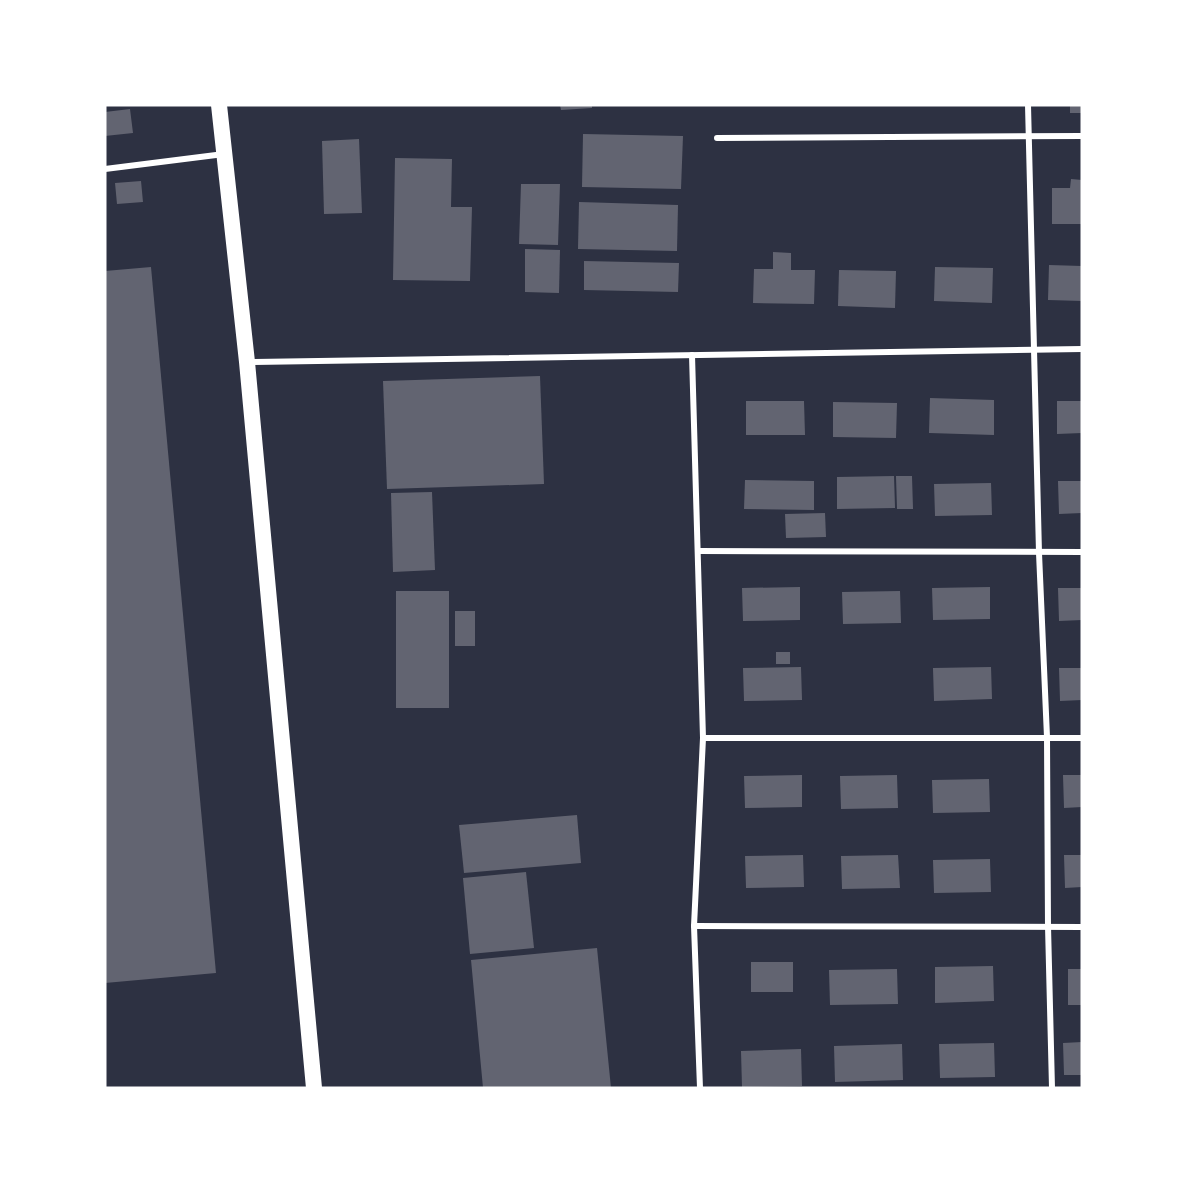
<svg xmlns="http://www.w3.org/2000/svg" width="1187" height="1193" font-family="Figtree,sans-serif">
  <style>
    .building { fill: #626471 }
    .lines { fill: none; stroke-linecap: round; stroke-linejoin: round }
    .minor { stroke: #fff; stroke-width: 6 }
    .trunk { stroke: #fff; stroke-width: 16 }
  </style>
  <rect width="100%" height="100%" fill="#2d3142"/>
  <g class="building">
    <polygon points="560,105 592,105 592,108 561,110"/>
    <rect x="1070" y="105" width="12" height="8"/>
    <polygon points="130,109 133,133 105,136 105,112"/>
    <polygon points="583,134 683,136 681,189 582,187"/>
    <polygon points="359,139 362,213 324,214 322,141"/>
    <polygon points="395,158 452,159 451,207 472,207 470,281 393,280"/>
    <polygon points="1071,179 1082,180 1082,224 1052,224 1052,188 1070,188"/>
    <polygon points="141,181 143,202 117,204 115,183"/>
    <polygon points="521,184 560,184 558,245 519,244"/>
    <polygon points="579,202 678,205 677,251 578,249"/>
    <polygon points="525,249 560,250 559,293 525,292"/>
    <polygon points="773,252 791,253 791,270 815,270 814,304 753,303 754,269 773,269"/>
    <polygon points="584,261 679,263 678,292 584,290"/>
    <polygon points="1049,265 1082,266 1082,301 1048,300"/>
    <polygon points="151,267 216,973 105,983 105,271"/>
    <polygon points="935,267 993,268 992,303 934,301"/>
    <polygon points="839,270 896,271 895,308 838,306"/>
    <polygon points="540,376 544,484 387,489 383,381"/>
    <polygon points="930,398 994,400 994,435 929,433"/>
    <polygon points="746,401 804,401 805,435 746,435"/>
    <polygon points="1057,401 1082,401 1082,433 1057,434"/>
    <polygon points="833,402 897,403 896,438 833,437"/>
    <polygon points="894,476 895,508 837,509 837,477"/>
    <polygon points="896,476 912,476 913,509 897,509"/>
    <polygon points="745,480 814,481 814,510 744,509"/>
    <polygon points="1058,481 1082,481 1082,513 1059,514"/>
    <polygon points="991,483 992,515 935,516 934,484"/>
    <polygon points="432,492 435,570 393,572 391,493"/>
    <polygon points="825,513 826,537 786,538 785,514"/>
    <polygon points="800,587 800,620 743,621 742,588"/>
    <polygon points="990,587 990,619 933,620 932,588"/>
    <polygon points="1058,588 1082,588 1082,620 1059,621"/>
    <rect x="396" y="591" width="53" height="117"/>
    <polygon points="900,591 901,623 843,624 842,592"/>
    <rect x="455" y="611" width="20" height="35"/>
    <rect x="776" y="652" width="14" height="12"/>
    <polygon points="801,667 802,700 744,701 743,668"/>
    <polygon points="991,667 992,699 934,701 933,668"/>
    <polygon points="1059,668 1082,668 1082,700 1060,701"/>
    <polygon points="802,775 802,807 745,808 744,776"/>
    <polygon points="897,775 898,808 841,809 840,776"/>
    <polygon points="1063,775 1082,775 1082,807 1064,808"/>
    <polygon points="989,779 990,812 933,813 932,780"/>
    <polygon points="577,815 581,863 464,873 459,825"/>
    <polygon points="803,855 804,887 746,888 745,856"/>
    <polygon points="898,855 900,888 842,889 841,856"/>
    <polygon points="1064,855 1082,855 1082,887 1065,888"/>
    <polygon points="990,859 991,892 934,893 933,860"/>
    <polygon points="526,872 534,948 470,954 463,878"/>
    <polygon points="597,948 611,1088 483,1088 471,960"/>
    <rect x="751" y="962" width="42" height="30"/>
    <polygon points="993,966 994,1001 935,1003 935,967"/>
    <polygon points="897,969 898,1004 830,1005 829,970"/>
    <rect x="1068" y="969" width="14" height="36"/>
    <polygon points="1082,1042 1082,1075 1064,1075 1063,1043"/>
    <polygon points="994,1043 995,1077 940,1078 939,1044"/>
    <polygon points="902,1044 903,1080 835,1082 834,1046"/>
    <polygon points="801,1049 802,1086 742,1087 741,1051"/>
  </g>
  <g class="lines">
    <g class="minor">
      <polyline points="1028,105 1039,553 1047,737 1048,926 1052,1088"/>
      <polyline points="717,138 1082,136"/>
      <polyline points="105,169 224,154"/>
      <polyline points="692,355 703,738 694,926 700,1088"/>
      <polyline points="249,362 1082,349"/>
      <polyline points="698,551 1082,552"/>
      <polyline points="703,738 1082,738"/>
      <polyline points="694,926 1082,927"/>
    </g>
    <polyline class="trunk" points="219,105 247,362 314,1088"/>
  </g>
  <rect width="1187" height="1193" fill="none" stroke="#ffffff" stroke-width="213"/>
</svg>
